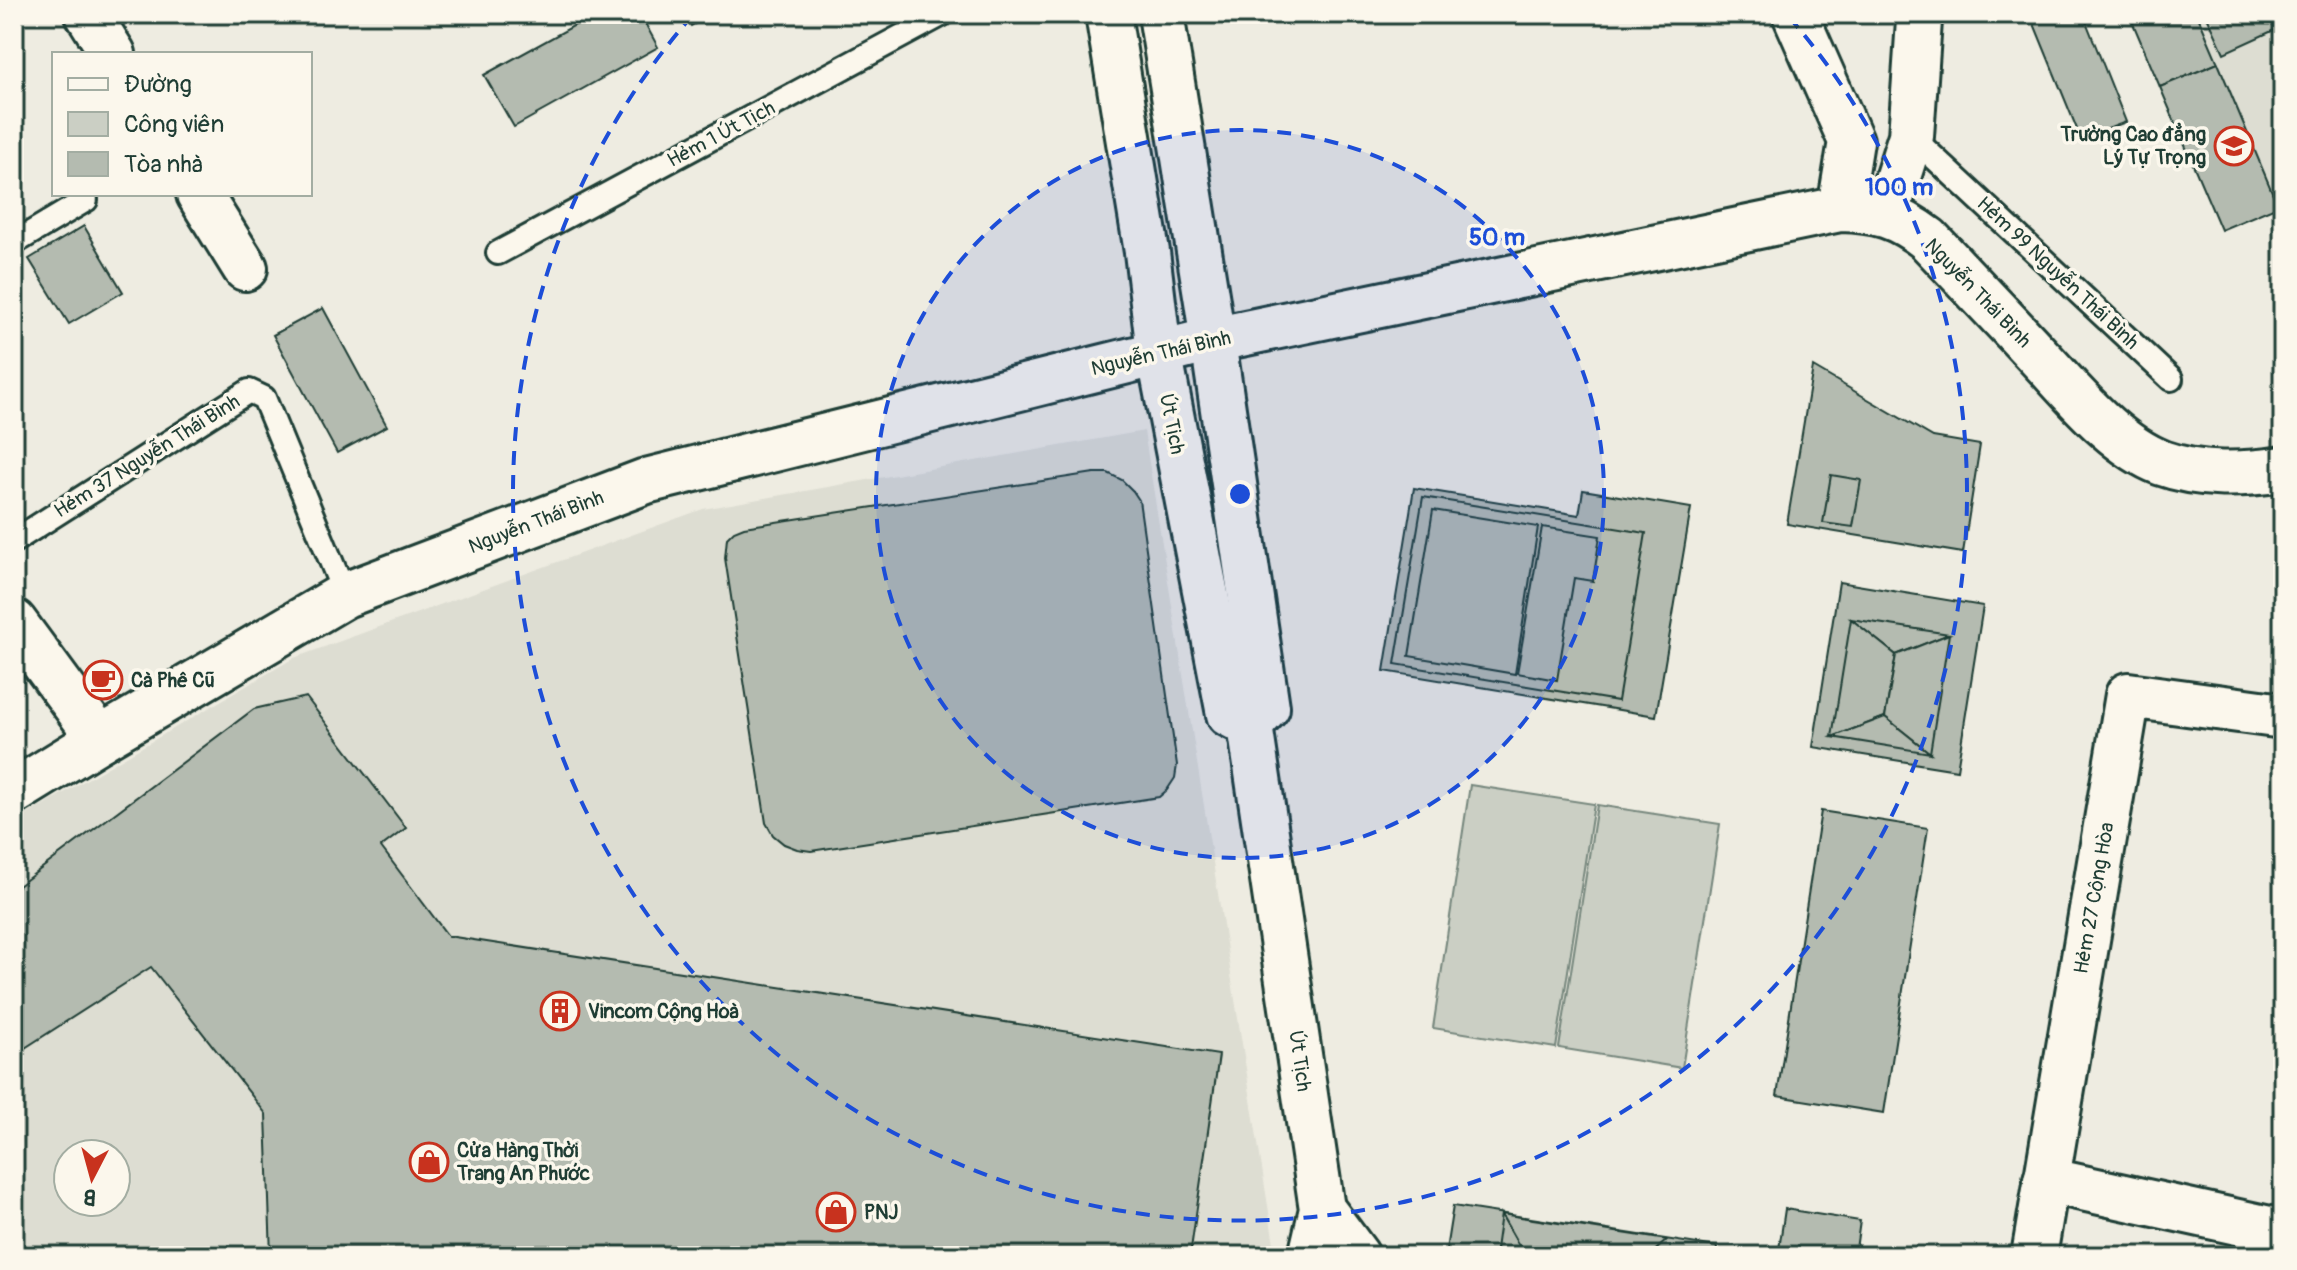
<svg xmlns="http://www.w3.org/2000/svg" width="2297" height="1270" font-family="Pangolin,sans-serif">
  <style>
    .built { fill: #ddddd2; fill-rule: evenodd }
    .green { fill: #cbcfc4; stroke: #75867c; stroke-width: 2 }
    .building { fill: #b4bbb0; stroke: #1f3d34; stroke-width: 2 }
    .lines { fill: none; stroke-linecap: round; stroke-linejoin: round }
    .service-casing { stroke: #1f3d34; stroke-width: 28 }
    .minor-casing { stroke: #1f3d34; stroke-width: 50 }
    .tertiary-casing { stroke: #1f3d34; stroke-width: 50 }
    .service { stroke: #fbf7ec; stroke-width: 22 }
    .minor { stroke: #fbf7ec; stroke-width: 44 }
    .tertiary { stroke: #fbf7ec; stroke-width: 44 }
    .ring { fill: none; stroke: #1d4ed8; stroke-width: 4; stroke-dasharray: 14 10 }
    .labels { text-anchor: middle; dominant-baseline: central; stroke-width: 7; stroke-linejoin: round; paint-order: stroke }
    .street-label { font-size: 20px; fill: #1f3d34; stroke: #fbf7ec }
    .poi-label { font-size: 20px; font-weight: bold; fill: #1f3d34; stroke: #fbf7ec; text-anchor: start }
    .centre { fill: #1d4ed8; stroke: #fbf7ec; stroke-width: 4 }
    .ring-label { font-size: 24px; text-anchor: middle; font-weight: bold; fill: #1d4ed8; stroke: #fbf7ec; stroke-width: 7; stroke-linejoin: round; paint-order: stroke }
  </style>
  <rect width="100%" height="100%" fill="#eeece1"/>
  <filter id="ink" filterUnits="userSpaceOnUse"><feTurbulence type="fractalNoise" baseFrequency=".0125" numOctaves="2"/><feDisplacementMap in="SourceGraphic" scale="16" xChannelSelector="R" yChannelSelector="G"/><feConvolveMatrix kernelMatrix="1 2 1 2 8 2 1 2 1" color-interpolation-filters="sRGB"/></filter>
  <g filter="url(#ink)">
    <g class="built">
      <polygon points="2129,14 2283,14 2283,215 2278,206 2221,230"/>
      <path d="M1144,431L1276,1256H14V822L294,658L703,509ZM68,1154H116V1202H68Z"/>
    </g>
    <g class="green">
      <polygon points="1470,785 1594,804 1556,1048 1433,1028"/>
      <polygon points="1597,805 1720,824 1682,1068 1559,1048"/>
    </g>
    <g class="building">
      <polygon points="595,14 640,14 658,47 514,127 484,75"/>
      <polygon points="685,14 714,14 691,26"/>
      <polygon points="2030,14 2083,14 2126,122 2081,139"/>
      <polygon points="2129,14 2197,14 2218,63 2160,87"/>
      <polygon points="2206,14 2283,14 2283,26 2224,53"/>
      <polygon points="2218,63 2278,206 2221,230 2160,87"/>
      <polygon points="84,226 123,292 69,324 29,259"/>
      <polygon points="323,308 387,426 337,453 273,335"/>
      <polygon points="1813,367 1933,437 1980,445 1963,553 1787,524"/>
      <polygon points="1094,473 1108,473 1122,480 1133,491 1139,500 1177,765 1175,778 1167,790 1159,797 811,851 797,849 784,844 773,835 766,823 725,558 727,538 734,531 744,527"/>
      <polygon points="1831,475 1861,480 1853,527 1823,523"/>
      <polygon points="1414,488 1579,515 1583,490 1691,508 1656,716 1384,671"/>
      <polygon points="1423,497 1646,533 1618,701 1395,664"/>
      <polygon points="1433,510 1538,527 1515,674 1409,656"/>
      <polygon points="1542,527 1600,536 1593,581 1574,578 1557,680 1517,673"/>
      <polygon points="1839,582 1983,606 1957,770 1813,747"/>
      <polygon points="1851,619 1949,634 1896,655"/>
      <polygon points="1851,619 1896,655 1885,717 1832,737"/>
      <polygon points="1949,634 1930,753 1885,717 1896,655"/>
      <polygon points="306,697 406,828 381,847 448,936 1219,1055 1190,1256 271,1256 266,1114 151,967 14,1055 14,889 254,709"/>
      <polygon points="1885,717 1930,753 1832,737"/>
      <polygon points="1821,811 1928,828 1884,1113 1777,1096"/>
      <polygon points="1453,1206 1717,1247 1716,1256 1445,1256"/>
      <polygon points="1785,1209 1860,1221 1855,1256 1778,1256"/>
      <polygon points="1501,1214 1525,1256 1495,1256"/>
      <polygon points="1501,1214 1667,1240 1649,1256 1525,1256"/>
    </g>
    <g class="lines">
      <defs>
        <g id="service">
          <polyline points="1911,136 2171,379"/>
          <polyline points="14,243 86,200"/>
          <polyline points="498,253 943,14"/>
          <polyline points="14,541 249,391 264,398 345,595"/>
        </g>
        <g id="minor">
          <polyline points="88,14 113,54"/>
          <polyline points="1795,14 1851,141 1840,209"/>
          <polyline points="199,194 245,268"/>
          <polyline points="1886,214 1911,136 1919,21 1918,14"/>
          <polyline points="14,622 100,739"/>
          <polyline points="2046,1180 2283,1232"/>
          <polyline points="2034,1256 2128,695 2283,716"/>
        </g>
        <g id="tertiary">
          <polyline points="1108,14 1147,252 1159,352 1229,714 1250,725"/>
          <polyline points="1161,14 1207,301 1267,707 1250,725"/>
          <polyline points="1250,725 1322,1209 1311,1256"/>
          <path d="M14,792L100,739L345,595L646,481L1212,340L1840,209C1878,210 1898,216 1928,239C1966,279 2004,319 2042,360C2075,395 2115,445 2162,463C2201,477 2243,475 2283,469"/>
          <polyline points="1322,1209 1357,1256"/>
        </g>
      </defs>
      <use href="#service" class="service-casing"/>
      <use href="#minor" class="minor-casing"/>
      <use href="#tertiary" class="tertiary-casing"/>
      <use href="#service" class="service"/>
      <use href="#minor" class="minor"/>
      <use href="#tertiary" class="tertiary"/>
    </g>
  </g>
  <circle cx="1240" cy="494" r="364" fill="#1d4ed8" fill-opacity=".12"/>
  <g class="ring">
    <circle cx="1240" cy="494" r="364"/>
    <path d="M1789 17A727 727 0 1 1 691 17"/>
  </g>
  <defs>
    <symbol id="university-ring" viewBox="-11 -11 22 22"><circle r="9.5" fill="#fbf7ec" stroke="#c8321e" stroke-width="1.5"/><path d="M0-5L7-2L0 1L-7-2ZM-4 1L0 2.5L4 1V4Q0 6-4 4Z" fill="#c8321e"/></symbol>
    <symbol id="cafe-ring" viewBox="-11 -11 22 22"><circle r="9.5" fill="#fbf7ec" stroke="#c8321e" stroke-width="1.5"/><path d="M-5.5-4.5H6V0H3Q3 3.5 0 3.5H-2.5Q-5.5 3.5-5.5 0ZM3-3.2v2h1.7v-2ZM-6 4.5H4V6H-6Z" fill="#c8321e"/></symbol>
    <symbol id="building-ring" viewBox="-11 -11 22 22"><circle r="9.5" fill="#fbf7ec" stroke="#c8321e" stroke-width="1.5"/><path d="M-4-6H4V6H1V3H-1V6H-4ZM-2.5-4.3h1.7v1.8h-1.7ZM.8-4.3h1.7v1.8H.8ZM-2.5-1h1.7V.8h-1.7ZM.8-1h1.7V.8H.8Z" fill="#c8321e"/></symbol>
    <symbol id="shop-ring" viewBox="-11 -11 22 22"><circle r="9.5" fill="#fbf7ec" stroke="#c8321e" stroke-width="1.5"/><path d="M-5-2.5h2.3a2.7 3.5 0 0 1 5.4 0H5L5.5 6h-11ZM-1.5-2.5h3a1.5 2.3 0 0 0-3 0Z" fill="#c8321e"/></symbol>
  </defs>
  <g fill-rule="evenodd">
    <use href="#university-ring" x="2212" y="124" width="44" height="44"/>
    <use href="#cafe-ring" x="81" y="658" width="44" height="44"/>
    <use href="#building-ring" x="538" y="989" width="44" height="44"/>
    <use href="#shop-ring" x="407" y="1140" width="44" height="44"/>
    <use href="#shop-ring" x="814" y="1190" width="44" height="44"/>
  </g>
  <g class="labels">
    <g class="street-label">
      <text transform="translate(721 134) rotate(-28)">Hẻm 1 Út Tịch</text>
      <text transform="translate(2058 273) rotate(43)">Hẻm 99 Nguyễn Thái Bình</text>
      <text transform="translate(1978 293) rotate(46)">Nguyễn Thái Bình</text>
      <text transform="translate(1161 353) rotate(-13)">Nguyễn Thái Bình</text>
      <text transform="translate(1172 424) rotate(79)">Út Tịch</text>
      <text transform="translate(147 456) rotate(-32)">Hẻm 37 Nguyễn Thái Bình</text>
      <text transform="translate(536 522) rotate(-21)">Nguyễn Thái Bình</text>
      <text transform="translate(2094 898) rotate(-80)">Hẻm 27 Cộng Hòa</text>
      <text transform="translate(1300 1061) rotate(82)">Út Tịch</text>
    </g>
    <g class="poi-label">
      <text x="2206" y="134" text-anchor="end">Trường Cao đẳng<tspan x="2206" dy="23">Lý Tự Trọng</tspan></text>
      <text x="131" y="680">Cà Phê Cũ</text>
      <text x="588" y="1011">Vincom Cộng Hoà</text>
      <text x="457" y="1150">Cửa Hàng Thời<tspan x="457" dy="23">Trang An Phước</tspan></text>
      <text x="864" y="1212">PNJ</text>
    </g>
  </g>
  <circle cx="1240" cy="494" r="12" class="centre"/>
  <g class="ring-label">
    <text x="1899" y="195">100 m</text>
    <text x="1497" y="245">50 m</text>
  </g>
  <rect width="2297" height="1270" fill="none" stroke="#fbf7ec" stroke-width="48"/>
  <rect x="24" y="24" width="2249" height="1222" fill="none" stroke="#1f3d34" stroke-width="3" filter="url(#ink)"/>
  <rect x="52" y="52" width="260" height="144" fill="#fbf7ec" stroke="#a3ada2" stroke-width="2"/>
  <rect x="68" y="78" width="40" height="12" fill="#fbf7ec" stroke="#a3ada2" stroke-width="2"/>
  <text x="124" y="92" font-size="24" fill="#1f3d34">Đường</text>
  <rect x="68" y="112" width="40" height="24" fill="#cbcfc4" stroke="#a3ada2" stroke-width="2"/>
  <text x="124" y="132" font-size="24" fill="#1f3d34">Công viên</text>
  <rect x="68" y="152" width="40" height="24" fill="#b4bbb0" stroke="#a3ada2" stroke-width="2"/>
  <text x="124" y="172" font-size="24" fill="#1f3d34">Tòa nhà</text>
  <g transform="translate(92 1178) rotate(186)"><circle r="38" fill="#fbf7ec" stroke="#a3ada2" stroke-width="2"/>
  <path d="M0-6L14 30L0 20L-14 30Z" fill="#c8321e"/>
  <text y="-12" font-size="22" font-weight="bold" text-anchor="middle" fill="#1f3d34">B</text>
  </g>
</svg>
